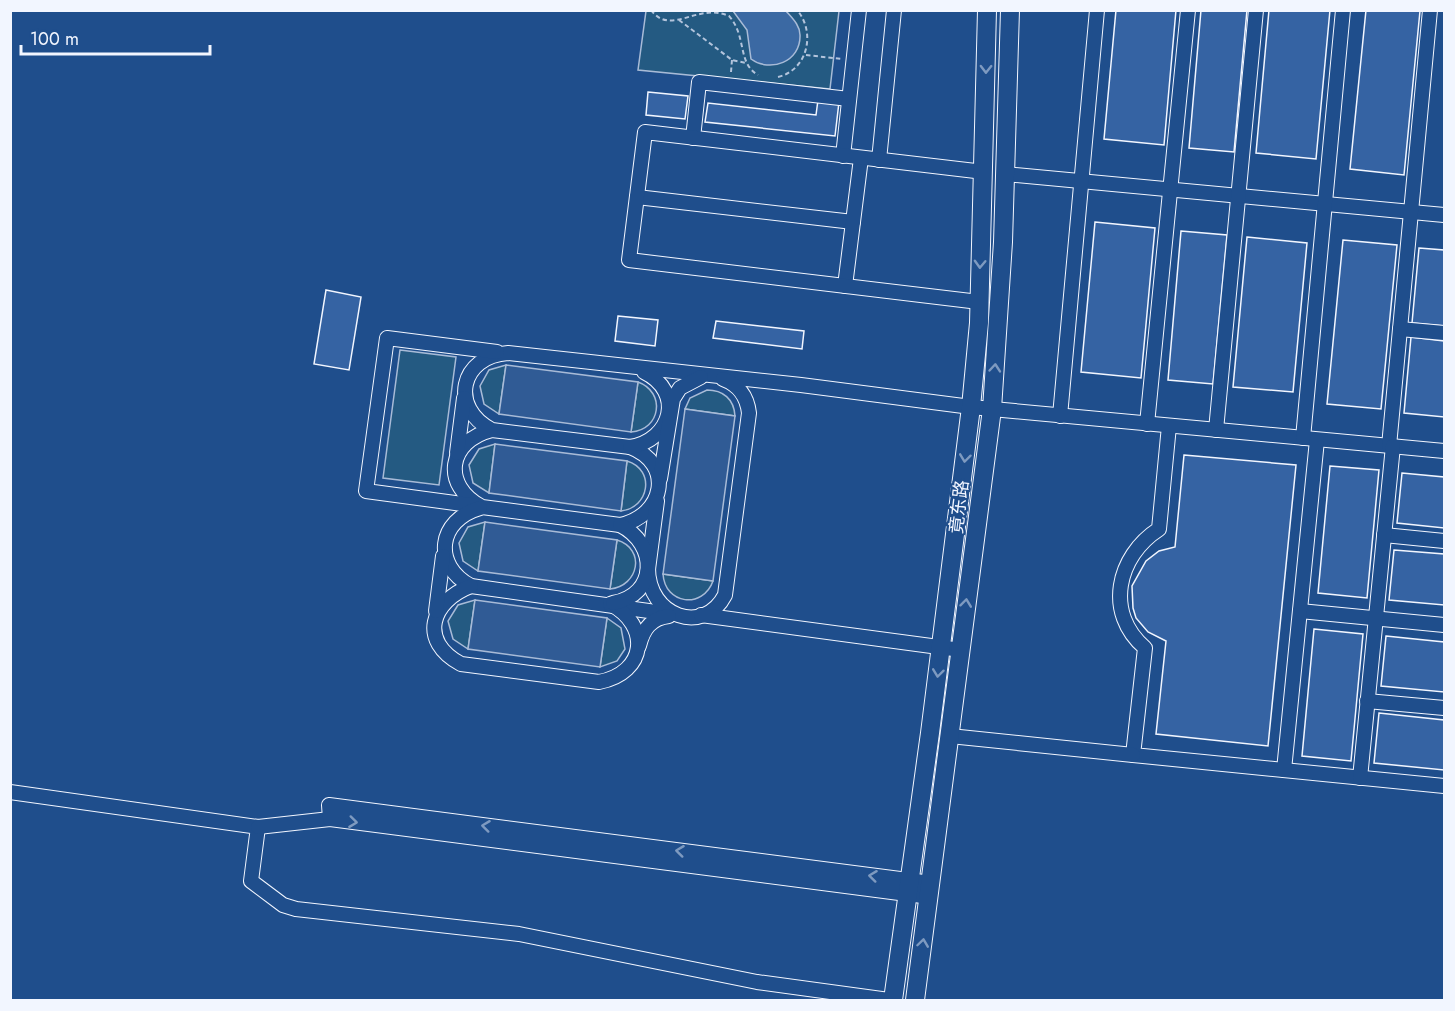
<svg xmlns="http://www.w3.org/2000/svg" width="1455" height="1011" font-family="Jost,'Noto Sans SC',sans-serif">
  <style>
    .green { fill: #245a82; stroke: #a8bbd7; stroke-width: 1.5 }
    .parking { fill: #305b95; stroke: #a8bbd7; stroke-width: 1.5 }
    .water { fill: #3b69a3; stroke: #a8bbd7; stroke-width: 1.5 }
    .building { fill: #3563a3; stroke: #f2f6ff; stroke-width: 1.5 }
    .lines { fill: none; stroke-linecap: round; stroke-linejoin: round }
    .minor-casing { stroke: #f2f6ff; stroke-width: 16 }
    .major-casing { stroke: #f2f6ff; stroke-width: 20 }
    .path { stroke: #b3c4dc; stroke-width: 2; stroke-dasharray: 4.5 3; stroke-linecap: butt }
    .minor { stroke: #1f4e8c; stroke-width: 14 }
    .major { stroke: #1f4e8c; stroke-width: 18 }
    .oneway { stroke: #7e9ac0 }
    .labels { text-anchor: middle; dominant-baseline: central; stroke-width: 4.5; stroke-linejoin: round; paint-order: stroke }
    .street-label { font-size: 18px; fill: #f2f6ff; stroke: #1f4e8c }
  </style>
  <rect width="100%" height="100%" fill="#1f4e8c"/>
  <g class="green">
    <polygon points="646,11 839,11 830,89 638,70"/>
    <polygon points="400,350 456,357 439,485 383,478"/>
    <polygon points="506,365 499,414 484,404 480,386 489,370"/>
    <path d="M638,382C666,392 661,430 631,432Z"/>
    <path d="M707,390C723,390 734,399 735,416L685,409L690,398Z"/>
    <polygon points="495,444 489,493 473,483 469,465 479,449"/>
    <path d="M627,461C656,470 649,508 621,511Z"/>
    <polygon points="485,522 478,571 463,561 459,543 468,527"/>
    <path d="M617,540C646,549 639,586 610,589Z"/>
    <path d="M663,574L713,581C703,609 665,605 663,574Z"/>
    <polygon points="475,600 468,649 453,639 448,621 458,605"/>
    <polygon points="607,618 621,628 625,649 617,661 600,667"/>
  </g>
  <g class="parking">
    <polygon points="506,365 638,382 631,432 499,414"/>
    <polygon points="685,409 735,416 713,581 663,574"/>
    <polygon points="495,444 627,461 621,511 489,493"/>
    <polygon points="485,522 617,540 610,589 478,571"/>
    <polygon points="475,600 607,618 600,667 468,649"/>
  </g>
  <path class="water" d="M733,11H786C792,18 800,25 800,35C801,62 770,73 751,59L747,30Z"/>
  <g class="building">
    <polygon points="1116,10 1176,10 1164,145 1104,139"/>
    <polygon points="1201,10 1247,10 1234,152 1189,148"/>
    <polygon points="1269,10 1330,10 1316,159 1256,153"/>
    <polygon points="1366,10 1420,11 1404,175 1350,169"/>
    <polygon points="648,92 688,96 685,119 646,115"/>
    <polygon points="818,100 839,102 835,136 705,122 708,103 816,115"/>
    <polygon points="1095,222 1155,228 1141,378 1081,372"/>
    <polygon points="1181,231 1227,235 1213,384 1168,380"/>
    <polygon points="1247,237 1307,243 1293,392 1233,387"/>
    <polygon points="1343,240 1397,245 1381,409 1327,404"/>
    <polygon points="1419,248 1444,250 1444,326 1412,323"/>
    <polygon points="326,290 361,297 349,370 314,364"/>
    <polygon points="618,316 658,320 655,346 615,341"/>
    <polygon points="716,321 804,331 802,349 713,338"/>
    <polygon points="1411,337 1444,341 1444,417 1404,413"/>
    <polygon points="1184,455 1296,465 1268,746 1156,734 1166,641 1148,632 1136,618 1133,608 1132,586 1146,561 1159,551 1175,547"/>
    <polygon points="1330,466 1379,470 1367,598 1318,593"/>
    <polygon points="1402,473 1444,477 1444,528 1397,523"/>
    <polygon points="1394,550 1444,554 1444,605 1389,600"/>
    <polygon points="1314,629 1363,634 1351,761 1302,756"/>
    <polygon points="1386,636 1444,642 1444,692 1381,686"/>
    <polygon points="1379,713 1444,720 1444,770 1374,763"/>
  </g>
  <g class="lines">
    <defs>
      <g id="minor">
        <polyline points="693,138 699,82 849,99"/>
        <polyline points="843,156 859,10"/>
        <polyline points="879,160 894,10"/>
        <polyline points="1005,174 1444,215"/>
        <polyline points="637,197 853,222"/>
        <polyline points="845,286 861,158"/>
        <polyline points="979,302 629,260 645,132 984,172"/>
        <polyline points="1400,329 1444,333"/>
        <polyline points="1060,416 1097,10"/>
        <polyline points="1147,424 1188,10"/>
        <path d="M1169,426L1159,529C1117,556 1104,613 1145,648L1133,755L1444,786"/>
        <path d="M492,430C448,441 441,485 482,507L620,525C664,516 675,464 630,447L492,430C449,408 460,356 508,353L801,385L971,407L1444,451"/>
        <polyline points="1216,430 1256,10"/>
        <polyline points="1303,438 1343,10"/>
        <polyline points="1389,446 1430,10"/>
        <path d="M630,447C672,440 685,392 644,372"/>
        <polyline points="457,453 464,398"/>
        <polyline points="660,479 673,399 680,388 701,377"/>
        <polyline points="477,506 366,491 387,338 497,352"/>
        <path d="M480,508C438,520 432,565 471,586L670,614"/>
        <polyline points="1384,535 1444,541"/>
        <path d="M648,568C648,617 704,636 725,595L749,413C747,396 739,385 723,379"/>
        <polyline points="647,577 657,501"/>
        <path d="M471,586C431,601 418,641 461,664L599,682C647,673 651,625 610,604"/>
        <path d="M613,603C658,595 658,544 620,525"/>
        <polyline points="436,611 443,556"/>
        <polyline points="1300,611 1444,625"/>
        <polyline points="701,615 961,650"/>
        <path d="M639,646C643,629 651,618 669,616"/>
        <polyline points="1367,701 1444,708"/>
        <polyline points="950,736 1133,755"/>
        <polyline points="1284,770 1317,440"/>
        <polyline points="1360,778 1393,446"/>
        <polyline points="10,792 258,827 251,881 283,905 296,909 519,934 757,982 889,1000"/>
        <polyline points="258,827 330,819"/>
        <polyline points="930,897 330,819 329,805 931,883"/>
      </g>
      <g id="major">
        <polyline points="893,1000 930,733 971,407 979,323 987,10"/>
        <polyline points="915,1000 992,409 1003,242 1010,10"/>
      </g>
    </defs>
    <use href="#minor" class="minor-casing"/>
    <use href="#major" class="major-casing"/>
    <g class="path">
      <path d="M651,10C671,37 697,2 729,16C747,36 737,63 758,75"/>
      <polyline points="679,20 732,60 746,63"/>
      <polyline points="806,55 842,59"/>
      <polyline points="731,72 732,60"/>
      <path d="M778,77C808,70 816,32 797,10"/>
    </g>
    <use href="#minor" class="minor"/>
    <use href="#major" class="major"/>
  </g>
  <defs><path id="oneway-chevron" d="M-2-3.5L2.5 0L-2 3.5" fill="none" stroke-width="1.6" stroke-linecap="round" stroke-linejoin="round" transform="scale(1.5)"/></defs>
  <g class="oneway">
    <use href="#oneway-chevron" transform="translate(986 69) rotate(91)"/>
    <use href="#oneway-chevron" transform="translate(980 264) rotate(92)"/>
    <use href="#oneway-chevron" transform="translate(995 368) rotate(-85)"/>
    <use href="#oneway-chevron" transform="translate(965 458) rotate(97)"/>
    <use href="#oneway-chevron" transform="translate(966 603) rotate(-83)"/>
    <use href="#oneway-chevron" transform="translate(938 673) rotate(97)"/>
    <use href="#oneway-chevron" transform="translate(353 822) rotate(7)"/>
    <use href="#oneway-chevron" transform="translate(486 826) rotate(-173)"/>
    <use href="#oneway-chevron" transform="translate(680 851) rotate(-173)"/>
    <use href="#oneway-chevron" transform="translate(873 876) rotate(-173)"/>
    <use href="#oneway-chevron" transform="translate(923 943) rotate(-82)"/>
  </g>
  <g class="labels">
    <g class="street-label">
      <text transform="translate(959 507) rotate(-83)">竟东路</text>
    </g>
  </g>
  <rect width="1455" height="1011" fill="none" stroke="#f2f6ff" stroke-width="24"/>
  <path d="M21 45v9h189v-9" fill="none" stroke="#f2f6ff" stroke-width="3"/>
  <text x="30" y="45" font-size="18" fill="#f2f6ff" stroke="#1f4e8c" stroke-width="4.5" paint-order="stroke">100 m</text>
</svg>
